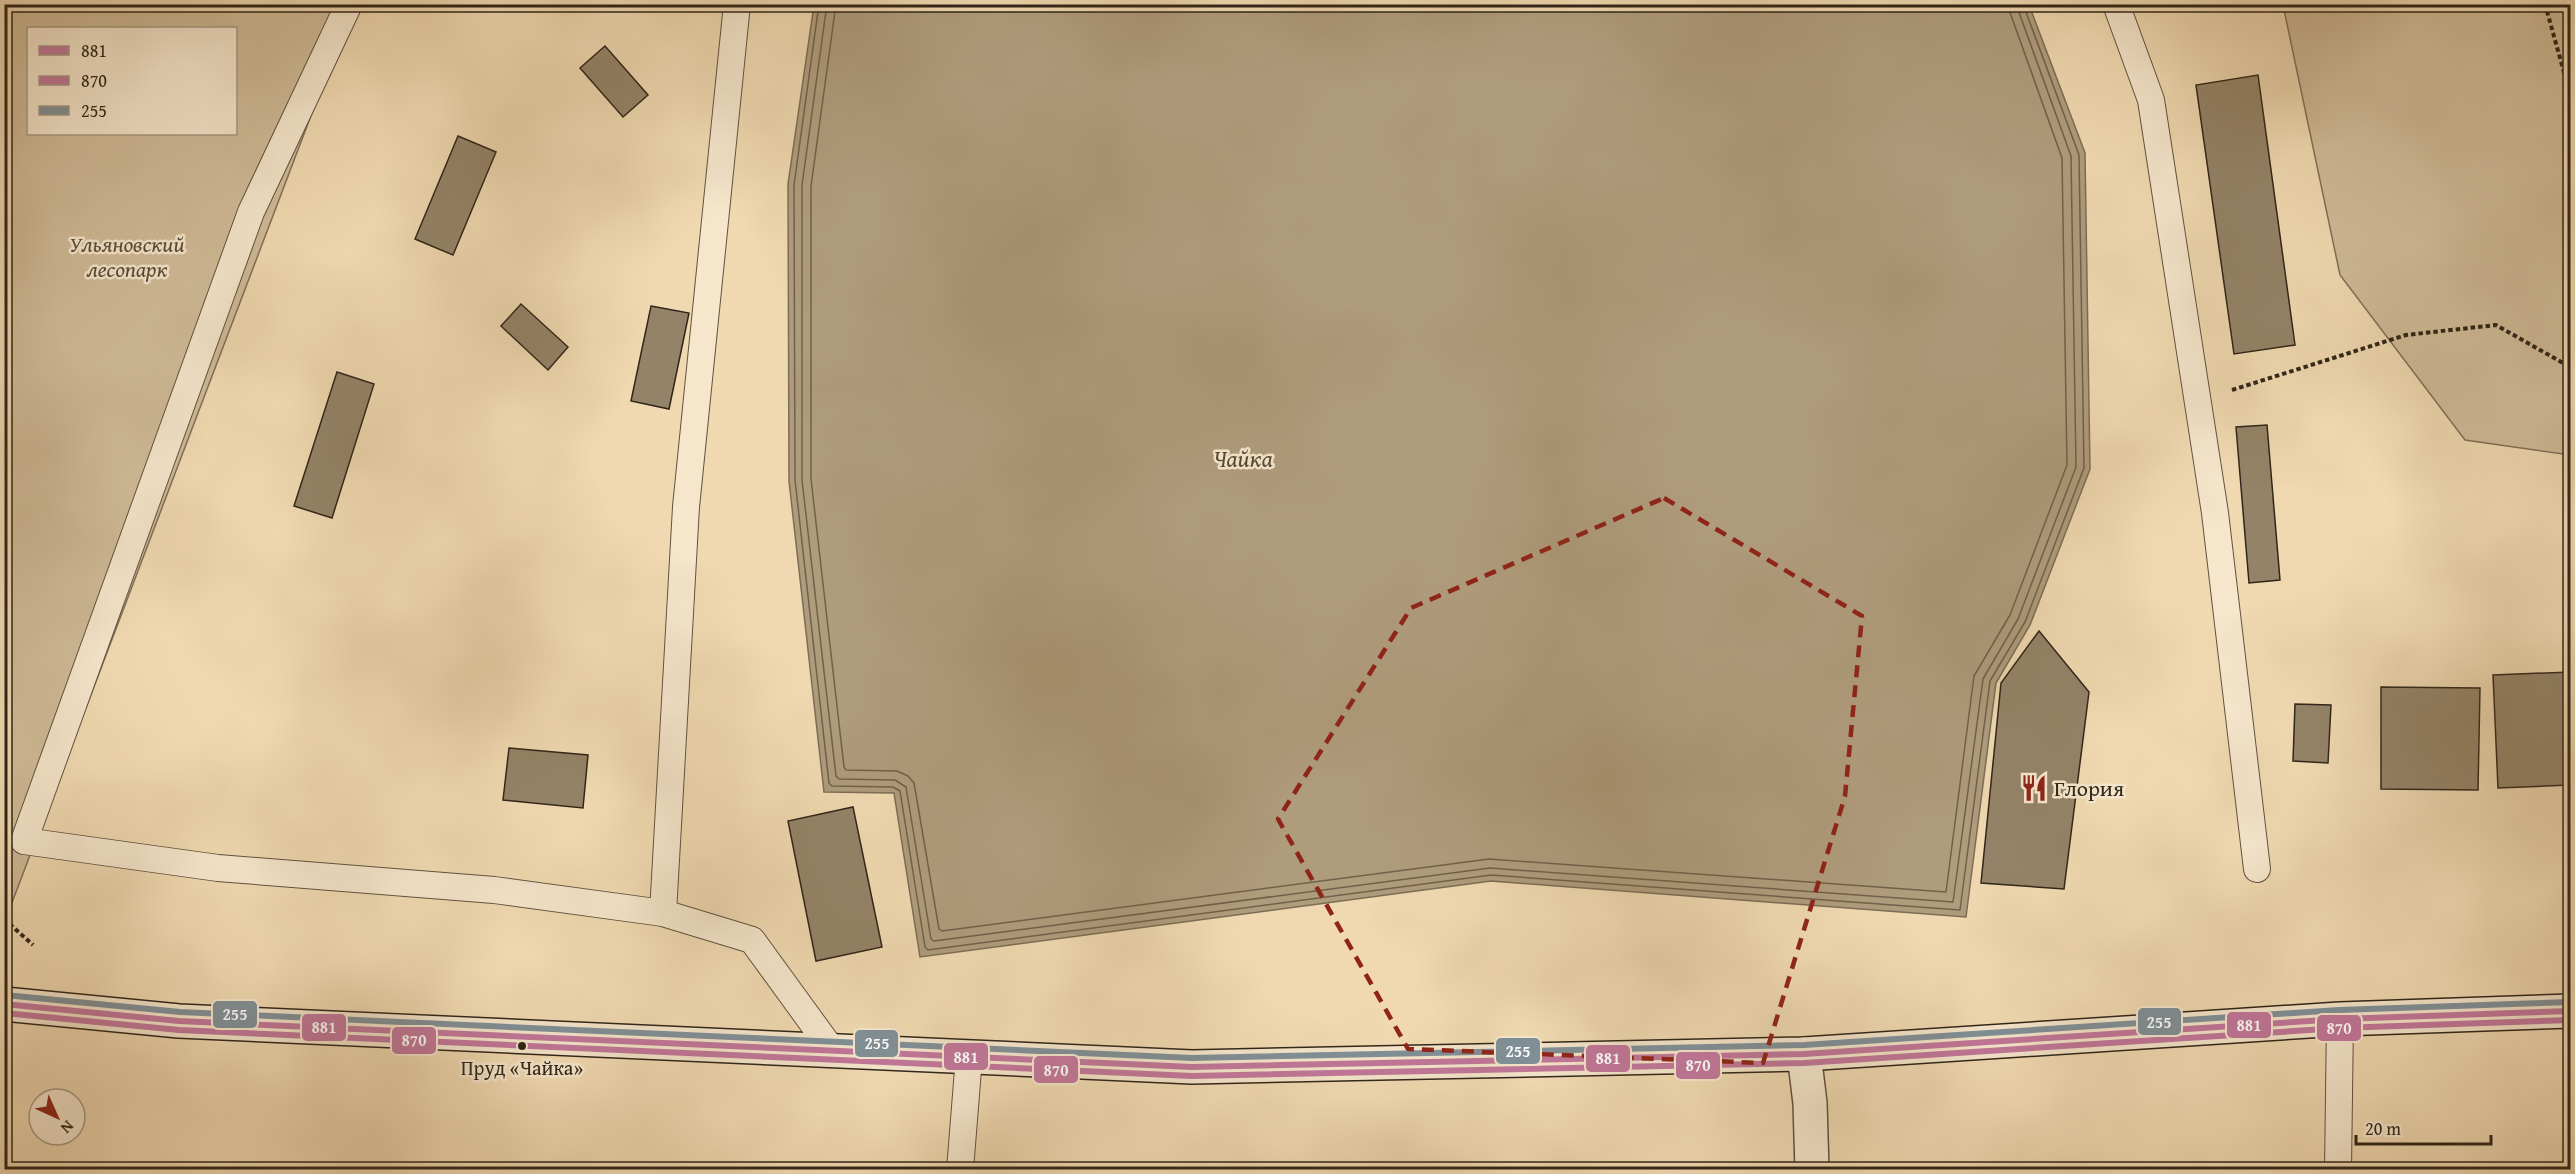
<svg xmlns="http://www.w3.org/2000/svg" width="2575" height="1174" font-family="'Gentium Book Plus',serif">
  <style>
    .green { fill: #cfbb97; stroke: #807058; stroke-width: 1.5; fill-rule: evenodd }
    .water { fill: #af9c7d; stroke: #7c6d55; stroke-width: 1.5 }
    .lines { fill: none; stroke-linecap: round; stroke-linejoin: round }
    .shore { stroke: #70614b; stroke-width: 1.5 }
    .building { fill: #948368; stroke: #302619; stroke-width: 1.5 }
    .service-casing { stroke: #60533f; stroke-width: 28 }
    .minor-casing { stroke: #60533f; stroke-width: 36 }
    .secondary-casing { stroke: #302619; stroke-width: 36 }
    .path { stroke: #302619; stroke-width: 4; stroke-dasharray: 4.5 3; stroke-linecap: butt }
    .service { stroke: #f5e6cc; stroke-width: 26 }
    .minor { stroke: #f5e6cc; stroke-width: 33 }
    .secondary { stroke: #f5e6cc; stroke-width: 33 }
    .bus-1-casing { stroke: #f5e6cc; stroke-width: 10 }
    .bus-2-casing { stroke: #f5e6cc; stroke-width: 10 }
    .bus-3-casing { stroke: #f5e6cc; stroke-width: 10 }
    .bus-1 { stroke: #c1779a; stroke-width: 6 }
    .bus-2 { stroke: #c1779a; stroke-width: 6 }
    .bus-3 { stroke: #809098; stroke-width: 6 }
    .marked { fill: none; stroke: #8f2418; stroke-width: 4.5; stroke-dasharray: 12 8; stroke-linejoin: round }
    .bus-dot { fill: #302619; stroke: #f5e6cc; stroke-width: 2 }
    .labels { text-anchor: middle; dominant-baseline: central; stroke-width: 5; stroke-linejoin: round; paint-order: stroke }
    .bus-label { font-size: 20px; fill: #302619; stroke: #f5e6cc }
    .park-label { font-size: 22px; font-style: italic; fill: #584b38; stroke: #f5e6cc }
    .poi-label { font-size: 22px; fill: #302619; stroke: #f5e6cc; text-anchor: start }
    .water-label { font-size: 24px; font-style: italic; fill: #564937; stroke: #f5e6cc }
    .line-badge { stroke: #f5e6cc; stroke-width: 2 }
    .badge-label { font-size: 16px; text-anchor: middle; font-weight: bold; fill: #fff }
  </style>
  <rect width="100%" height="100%" fill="#f0d9b1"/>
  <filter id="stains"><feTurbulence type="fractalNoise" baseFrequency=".00333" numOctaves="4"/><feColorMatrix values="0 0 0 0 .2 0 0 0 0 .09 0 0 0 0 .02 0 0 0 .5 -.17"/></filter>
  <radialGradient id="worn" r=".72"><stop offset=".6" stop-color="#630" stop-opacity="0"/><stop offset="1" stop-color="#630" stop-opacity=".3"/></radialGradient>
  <g class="green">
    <path d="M5,5H353L5,921ZM28,28H236V134H28Z"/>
    <polygon points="2283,5 2570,5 2570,455 2465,440 2340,275"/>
  </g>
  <polygon class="water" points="814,5 2029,5 2085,153 2090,469 2030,625 1996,683 1966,917 1491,881 920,957 894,793 824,792 789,481 788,184"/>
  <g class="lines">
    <g class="shore">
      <polyline points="819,4 794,185 795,480 829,783 832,786 893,787 900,791 925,947 928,950 1491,875 1960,910 1990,681 2025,622 2084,468 2079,155 2023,4"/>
      <polyline points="827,4 802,185 802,480 836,776 839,779 895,780 906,787 931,939 934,941 1490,868 1953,902 1983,679 2018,619 2076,467 2071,156 2016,4"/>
      <polyline points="836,4 811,186 811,479 844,767 846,770 897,771 908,776 914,783 939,929 942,931 1489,859 1946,892 1974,676 2010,615 2067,465 2062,158 2007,4"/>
    </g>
  </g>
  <g class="building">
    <polygon points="605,46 648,95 623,117 580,68"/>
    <polygon points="2258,75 2295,345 2234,354 2196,85"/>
    <polygon points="458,136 496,152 453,255 415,239"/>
    <polygon points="521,304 568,347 548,370 501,326"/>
    <polygon points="651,306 689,313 669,409 631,401"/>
    <polygon points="337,372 374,384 332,518 294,506"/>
    <polygon points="2267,425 2280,580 2249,583 2236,427"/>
    <polygon points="2039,631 2089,692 2064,889 1981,883 2001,683"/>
    <polygon points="2570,672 2570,785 2498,788 2493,675"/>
    <polygon points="2381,687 2480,688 2478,790 2381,789"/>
    <polygon points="2295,704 2331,705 2328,763 2293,761"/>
    <polygon points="509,748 588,755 583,808 503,800"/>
    <polygon points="853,807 882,947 816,961 788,821"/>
  </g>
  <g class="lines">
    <defs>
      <g id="service">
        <polyline points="349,4 251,212 24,841 218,868 494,890 663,913 752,940 832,1050"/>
        <polyline points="2116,4 2151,100 2215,513 2257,869"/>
        <polyline points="663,913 686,507 737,4"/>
        <polyline points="960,1170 969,1057"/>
        <polyline points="2338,1170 2340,1019"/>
      </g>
      <polyline id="minor" points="1804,1054 1810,1103 1812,1170"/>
      <polyline id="secondary" points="4,1004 179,1021 1192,1067 1804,1054 2340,1019 2570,1011"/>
    </defs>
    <use href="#service" class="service-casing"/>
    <use href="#minor" class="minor-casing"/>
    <use href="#secondary" class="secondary-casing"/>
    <g class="path">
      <polyline points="2545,4 2570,94"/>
      <polyline points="2232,390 2406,335 2496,325 2570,367"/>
      <polyline points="4,919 33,945"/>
    </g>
    <use href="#service" class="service"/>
    <use href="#minor" class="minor"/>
    <use href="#secondary" class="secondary"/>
    <defs>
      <polyline id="bus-1" points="4,1004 179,1021 1192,1067 1804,1054 2340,1019 2570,1011"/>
      <polyline id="bus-2" points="4,1013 179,1030 1192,1076 1804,1063 2340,1028 2570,1020"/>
      <polyline id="bus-3" points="5,995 180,1012 1192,1058 1804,1045 2339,1010 2570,1002"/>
    </defs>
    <use href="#bus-1" class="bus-1-casing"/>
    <use href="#bus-2" class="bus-2-casing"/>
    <use href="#bus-3" class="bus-3-casing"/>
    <use href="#bus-1" class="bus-1"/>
    <use href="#bus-2" class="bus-2"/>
    <use href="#bus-3" class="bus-3"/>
  </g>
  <path class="marked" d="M1664,498L1862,616L1845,796L1763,1063L1408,1049L1278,819L1411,608Z"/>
  <defs>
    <symbol id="restaurant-bare" viewBox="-9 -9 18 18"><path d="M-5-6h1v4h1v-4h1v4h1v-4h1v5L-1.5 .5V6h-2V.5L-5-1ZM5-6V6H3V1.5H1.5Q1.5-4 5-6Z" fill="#8f2418" stroke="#f5e6cc" stroke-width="2.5" paint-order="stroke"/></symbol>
  </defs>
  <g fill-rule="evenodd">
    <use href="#restaurant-bare" x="2015" y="769" width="38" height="38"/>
  </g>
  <circle class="bus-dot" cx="522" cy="1046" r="5"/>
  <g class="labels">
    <g class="bus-label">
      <text x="522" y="1067">Пруд «Чайка»</text>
    </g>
    <g class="park-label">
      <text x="127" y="244">Ульяновский<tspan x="127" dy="25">лесопарк</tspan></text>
    </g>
    <g class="poi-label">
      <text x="2054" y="788">Глория</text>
    </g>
    <g class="water-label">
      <text x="1243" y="458">Чайка</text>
    </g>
  </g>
  <g class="line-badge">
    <rect x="212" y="1000" width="46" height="29" rx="6" fill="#809098"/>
    <rect x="2137" y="1007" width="45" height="29" rx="6" fill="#809098"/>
    <rect x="2226" y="1011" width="46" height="28" rx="6" fill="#c1779a"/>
    <rect x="301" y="1013" width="46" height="29" rx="6" fill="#c1779a"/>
    <rect x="2316" y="1014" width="46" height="28" rx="6" fill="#c1779a"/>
    <rect x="391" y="1026" width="46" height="29" rx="6" fill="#c1779a"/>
    <rect x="854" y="1029" width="45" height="29" rx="6" fill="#809098"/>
    <rect x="1495" y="1037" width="46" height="28" rx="6" fill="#809098"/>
    <rect x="943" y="1042" width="46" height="29" rx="6" fill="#c1779a"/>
    <rect x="1585" y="1044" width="46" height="29" rx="6" fill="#c1779a"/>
    <rect x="1675" y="1051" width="46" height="29" rx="6" fill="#c1779a"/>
    <rect x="1033" y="1055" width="46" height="29" rx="6" fill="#c1779a"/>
  </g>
  <g class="badge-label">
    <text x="235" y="1020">255</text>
    <text x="2159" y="1028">255</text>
    <text x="2249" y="1031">881</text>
    <text x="324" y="1033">881</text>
    <text x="2339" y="1034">870</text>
    <text x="414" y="1046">870</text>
    <text x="877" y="1049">255</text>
    <text x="1518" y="1057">255</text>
    <text x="966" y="1063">881</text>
    <text x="1608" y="1064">881</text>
    <text x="1698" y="1071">870</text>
    <text x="1056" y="1076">870</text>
  </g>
  <rect width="2575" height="1174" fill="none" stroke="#f0d9b1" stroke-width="24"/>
  <rect x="6" y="6" width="2563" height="1162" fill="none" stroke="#302619" stroke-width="3"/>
  <rect x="12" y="12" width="2551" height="1150" fill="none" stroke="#302619" stroke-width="1.5"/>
  <rect x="27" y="27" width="210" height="108" fill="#f5e6cc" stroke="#a69984" stroke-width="1.5"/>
  <rect x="39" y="46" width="30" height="9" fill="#c1779a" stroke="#a69984" stroke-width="1.5"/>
  <text x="81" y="57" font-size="18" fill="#302619">881</text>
  <rect x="39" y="76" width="30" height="9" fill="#c1779a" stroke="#a69984" stroke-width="1.5"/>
  <text x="81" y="87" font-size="18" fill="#302619">870</text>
  <rect x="39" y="106" width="30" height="9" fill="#809098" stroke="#a69984" stroke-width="1.5"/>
  <text x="81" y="117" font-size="18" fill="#302619">255</text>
  <g transform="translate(57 1117) rotate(135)"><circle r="28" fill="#f5e6cc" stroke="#a69984" stroke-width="1.5"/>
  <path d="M0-4.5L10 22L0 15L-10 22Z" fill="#8f2418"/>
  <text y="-9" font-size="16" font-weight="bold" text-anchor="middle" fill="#302619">N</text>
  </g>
  <path d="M2356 1135v9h135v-9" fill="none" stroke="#302619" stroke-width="3"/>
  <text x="2365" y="1135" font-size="18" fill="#302619" stroke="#f5e6cc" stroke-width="4.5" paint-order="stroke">20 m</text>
  <rect width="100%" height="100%" filter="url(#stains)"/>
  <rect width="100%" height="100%" fill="url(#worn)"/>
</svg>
